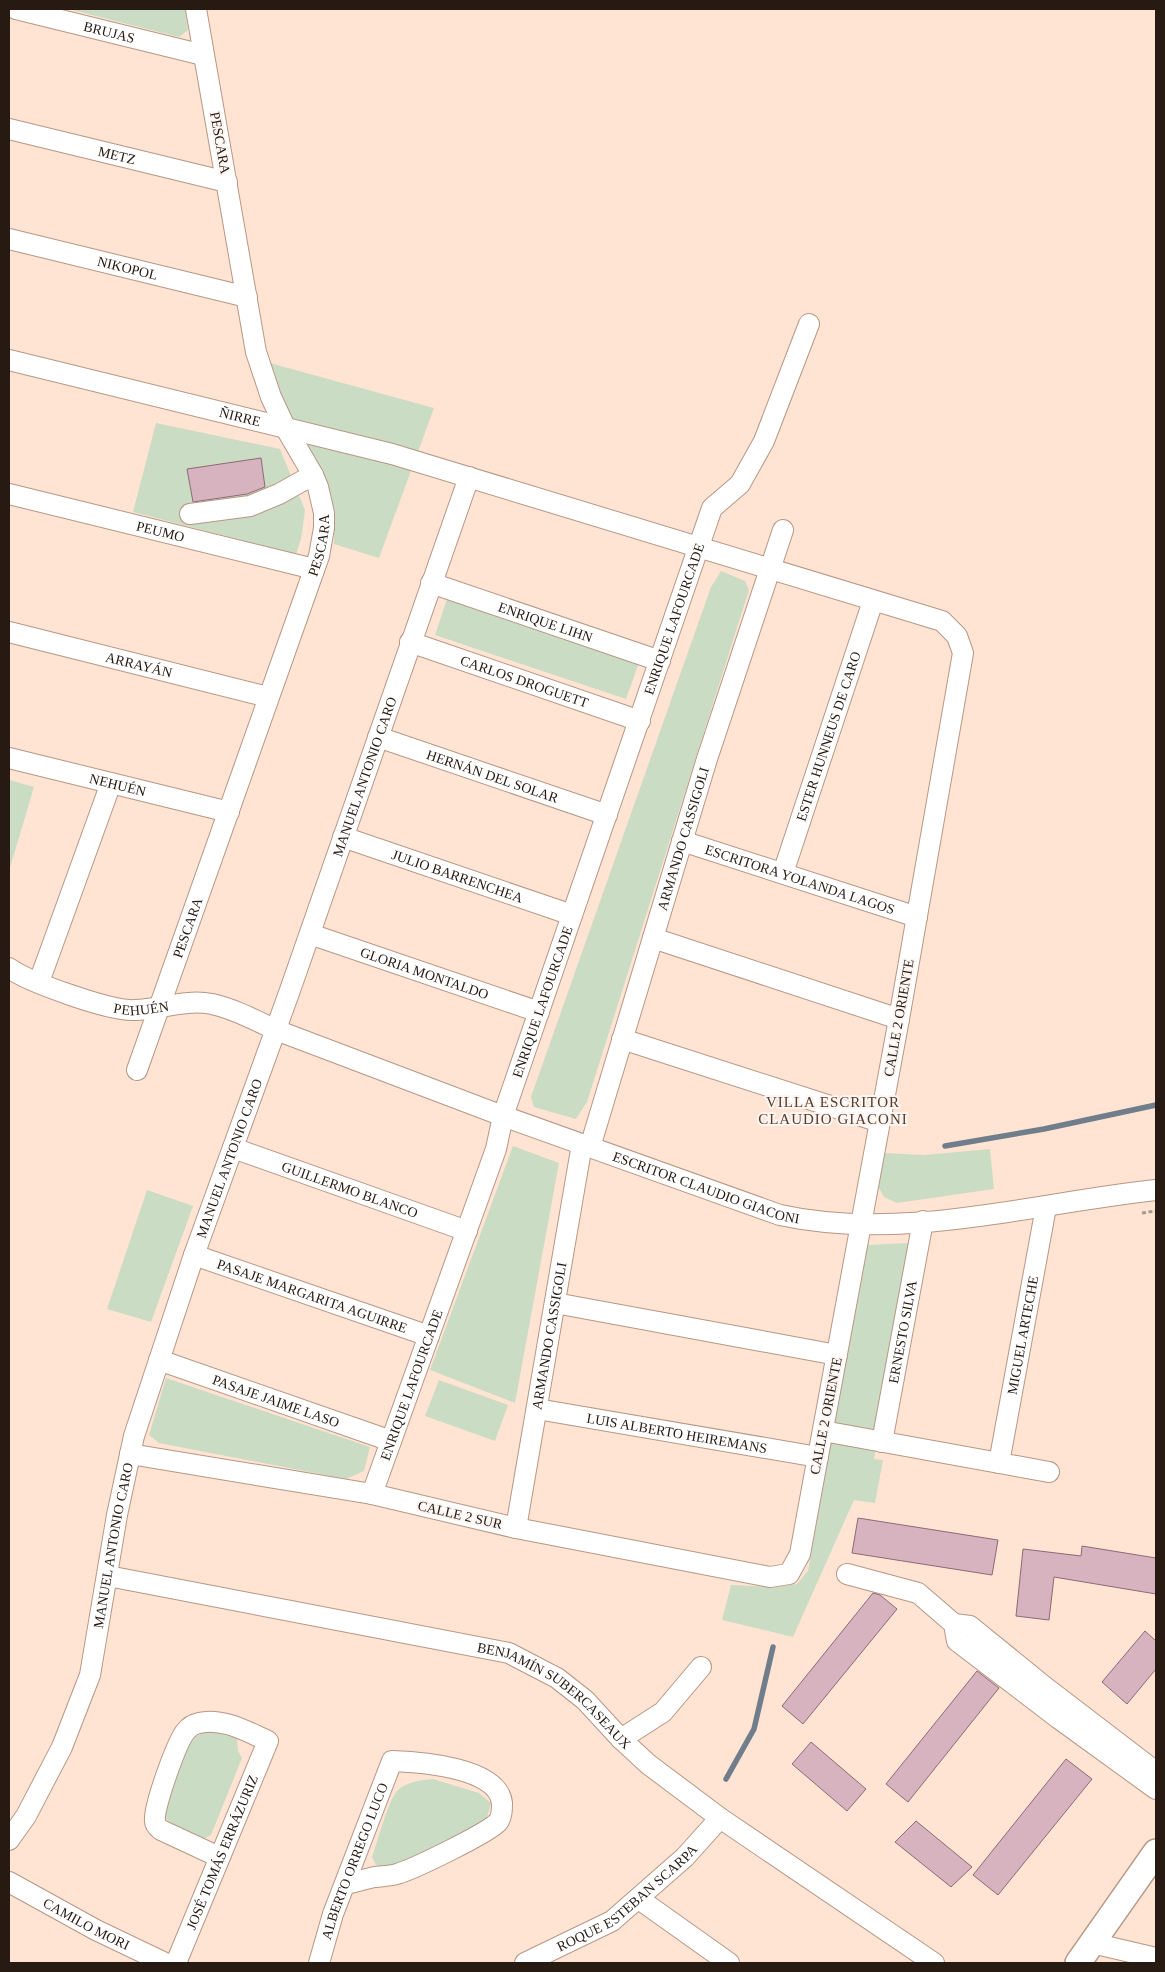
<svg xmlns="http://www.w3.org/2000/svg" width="1165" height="1972" font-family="Georgia,serif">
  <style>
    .green { fill: #cbdcc4 }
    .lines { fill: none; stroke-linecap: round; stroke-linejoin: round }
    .stream { stroke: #707d8a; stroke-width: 5.5 }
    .building { fill: #d7b2bf; stroke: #8c6a76 }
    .minor-casing { stroke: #b79785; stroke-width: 22 }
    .major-casing { stroke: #b79785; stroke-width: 28 }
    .path { stroke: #ad978b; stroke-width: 3; stroke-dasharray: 4 2.5; stroke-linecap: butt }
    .minor { stroke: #fff; stroke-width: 20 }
    .major { stroke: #fff; stroke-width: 25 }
    .labels { text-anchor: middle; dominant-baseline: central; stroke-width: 4; stroke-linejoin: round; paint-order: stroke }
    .street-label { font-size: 14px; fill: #261a13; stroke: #fcf5f1 }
    .neighbourhood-label { font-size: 15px; letter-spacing: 1px; fill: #573b2c; stroke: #fcf5f1 }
  </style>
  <rect width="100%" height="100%" fill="#ffe3d3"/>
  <g class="green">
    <polygon points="68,9 185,9 188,30 179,37"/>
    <polygon points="266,362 434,408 379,558 334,544 334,508"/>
    <polygon points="156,423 280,449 305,510 301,539 296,554 133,512"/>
    <polygon points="721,571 745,581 749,590 587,1102 576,1119 534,1107 531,1097 711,587"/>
    <polygon points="448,596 639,663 626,699 435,635"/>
    <polygon points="9,780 34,787 9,871"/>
    <polygon points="513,1146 559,1163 515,1403 430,1370"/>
    <polygon points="990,1149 994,1189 897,1203 884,1197 878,1186 884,1153 924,1155"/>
    <polygon points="147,1190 193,1206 151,1322 107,1309"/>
    <polygon points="910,1243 874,1459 883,1460 875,1503 854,1500 793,1637 722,1620 731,1585 774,1587 797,1584 808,1571 866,1245"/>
    <polygon points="166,1378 370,1447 364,1471 346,1479 159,1443 149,1435"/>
    <polygon points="439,1380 508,1405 495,1441 425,1416"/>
    <polygon points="207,1731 237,1738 238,1751 242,1758 211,1835 204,1839 175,1825 166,1819 162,1807 187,1749 195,1737"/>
    <path d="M433,1779L479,1793L491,1803L486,1821L388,1870L376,1865L372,1857C378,1841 387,1803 397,1791C405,1782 422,1780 433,1779Z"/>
  </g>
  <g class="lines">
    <g class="stream">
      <polyline points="945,1146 1044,1129 1156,1105"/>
      <polyline points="726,1779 754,1729 773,1647"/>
    </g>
  </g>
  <g class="building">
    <polygon points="261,458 265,487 247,494 193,502 187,469"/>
    <polygon points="858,1518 998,1540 992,1575 852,1553"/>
    <polygon points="1082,1546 1156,1558 1156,1594 1054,1577 1049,1620 1016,1616 1023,1549 1081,1556"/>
    <polygon points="873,1593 880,1595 897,1609 803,1724 782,1706"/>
    <polygon points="1145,1631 1156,1641 1156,1669 1127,1704 1102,1682"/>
    <polygon points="977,1671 999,1688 908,1802 886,1784"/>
    <polygon points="811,1742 866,1789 847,1811 792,1764"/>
    <polygon points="1066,1759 1092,1779 998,1895 973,1875"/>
    <polygon points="916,1821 972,1867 951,1887 895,1842"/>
  </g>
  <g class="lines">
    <defs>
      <g id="minor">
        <path id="s1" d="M16,9L203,55"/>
        <path id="s2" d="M9,129L227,182"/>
        <path id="s3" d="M9,239L247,297"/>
        <path id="s4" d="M9,360L392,454L942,621L957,636L963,653L899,1019L811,1494L800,1554L789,1574L770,1577L516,1528L372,1494L130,1454"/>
        <path id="s5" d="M9,494L314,569"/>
        <polyline points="190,514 250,506 279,494 313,475"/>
        <path id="s6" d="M431,583L660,661"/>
        <path id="s7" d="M9,632L268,697"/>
        <path id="s8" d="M410,642L640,721"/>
        <path id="s9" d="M378,737L607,815"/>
        <path id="s10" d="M9,758L229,812"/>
        <path id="s11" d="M343,837L572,915"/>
        <path id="s12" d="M682,841L917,917"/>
        <path id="s13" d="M783,873L873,601"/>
        <path id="s14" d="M310,934L539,1012"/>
        <polyline points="653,938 899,1019"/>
        <path id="s15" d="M9,968C28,982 112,1012 135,1010C161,1009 186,999 212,1004C234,1009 255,1020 276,1030L503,1116L780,1215C904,1242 1033,1203 1156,1190"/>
        <polyline points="39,982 111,783"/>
        <polyline points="622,1039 880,1122"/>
        <path id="s16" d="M137,1070L319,556L324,528V513L318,487L313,475L285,427L271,397L256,352L196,9"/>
        <path id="s17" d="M590,1147L706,762L783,530"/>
        <path id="s18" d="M233,1148L467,1231"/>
        <path id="s19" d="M194,1255L429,1336"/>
        <polyline points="555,1303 837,1355"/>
        <path id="s20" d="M159,1360L391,1441"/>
        <path id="s21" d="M537,1409L818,1457"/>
        <polyline points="823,1431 1049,1472"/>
        <path id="s22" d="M882,1442L923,1221"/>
        <path id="s23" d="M999,1463L1046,1207"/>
        <path id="s24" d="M372,1494L496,1149L503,1116L712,508L740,484L764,441L809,324"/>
        <path id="s25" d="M516,1528L582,1144"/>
        <polyline points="847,1574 918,1593 954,1624 957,1641 1058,1718 1156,1789"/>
        <path id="s26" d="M108,1576L509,1653L557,1678L585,1700L621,1739L648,1764L720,1818L934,1963"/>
        <polyline points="954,1624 970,1626 1045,1687 1156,1772"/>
        <polyline points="621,1739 663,1712 701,1667"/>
        <path id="s27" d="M9,1840L26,1816L62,1747L90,1675L117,1515L134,1436L194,1255L289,993L469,477"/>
        <path id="s28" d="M9,1882L96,1930L165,1963"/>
        <polyline points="639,1899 729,1963"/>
        <polyline points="1092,1943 1156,1958"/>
        <path id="s29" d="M176,1963L268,1741C248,1732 222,1717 199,1723C194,1724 189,1727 186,1731C177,1741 153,1808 155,1821C155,1825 157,1827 161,1830L219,1857"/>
        <path id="s30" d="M319,1963L333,1914L392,1761C419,1762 498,1767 502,1803C502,1809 502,1817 498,1822C488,1833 414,1869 397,1874C390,1876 382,1876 375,1877C365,1879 355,1882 345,1884"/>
        <path id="s31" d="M525,1963L612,1921L685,1857L720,1818"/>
      </g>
      <polyline id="major" points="1078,1963 1156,1852"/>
    </defs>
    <use href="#minor" class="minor-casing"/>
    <use href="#major" class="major-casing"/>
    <polyline class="path" points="1142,1213 1156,1211"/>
    <use href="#minor" class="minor"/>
    <use href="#major" class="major"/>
  </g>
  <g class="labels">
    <g class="street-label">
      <text stroke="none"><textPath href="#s1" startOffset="96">BRUJAS</textPath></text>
      <text transform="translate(220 143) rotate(80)">PESCARA</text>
      <text stroke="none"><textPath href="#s2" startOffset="111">METZ</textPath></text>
      <text stroke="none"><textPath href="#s3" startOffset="122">NIKOPOL</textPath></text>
      <text stroke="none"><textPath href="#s4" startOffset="238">ÑIRRE</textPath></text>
      <text stroke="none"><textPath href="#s5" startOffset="156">PEUMO</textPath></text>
      <text stroke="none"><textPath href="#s16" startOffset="556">PESCARA</textPath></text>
      <text stroke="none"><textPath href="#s24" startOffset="926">ENRIQUE LAFOURCADE</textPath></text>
      <text stroke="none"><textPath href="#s6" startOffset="121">ENRIQUE LIHN</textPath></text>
      <text stroke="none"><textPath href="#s7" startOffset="134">ARRAYÁN</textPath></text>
      <text stroke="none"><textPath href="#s8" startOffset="121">CARLOS DROGUETT</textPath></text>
      <text stroke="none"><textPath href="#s13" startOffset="144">ESTER HUNNEUS DE CARO</textPath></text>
      <text stroke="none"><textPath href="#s27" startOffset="1126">MANUEL ANTONIO CARO</textPath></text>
      <text stroke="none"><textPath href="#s9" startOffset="121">HERNÁN DEL SOLAR</textPath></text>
      <text stroke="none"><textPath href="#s10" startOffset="112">NEHUÉN</textPath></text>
      <text stroke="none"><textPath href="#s17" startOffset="322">ARMANDO CASSIGOLI</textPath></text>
      <text stroke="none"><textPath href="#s11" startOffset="121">JULIO BARRENCHEA</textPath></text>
      <text stroke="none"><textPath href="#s12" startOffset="124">ESCRITORA YOLANDA LAGOS</textPath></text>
      <text stroke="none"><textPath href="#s16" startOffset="151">PESCARA</textPath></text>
      <text stroke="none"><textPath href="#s14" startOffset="121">GLORIA MONTALDO</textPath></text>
      <text stroke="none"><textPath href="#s24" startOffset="521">ENRIQUE LAFOURCADE</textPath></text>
      <text stroke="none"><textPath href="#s15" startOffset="140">PEHUÉN</textPath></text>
      <text transform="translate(899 1018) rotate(-80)">CALLE 2 ORIENTE</text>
      <text stroke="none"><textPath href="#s27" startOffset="721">MANUEL ANTONIO CARO</textPath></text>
      <text stroke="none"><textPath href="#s15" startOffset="739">ESCRITOR CLAUDIO GIACONI</textPath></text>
      <text stroke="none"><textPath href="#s18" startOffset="124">GUILLERMO BLANCO</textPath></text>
      <text stroke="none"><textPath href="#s19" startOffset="125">PASAJE MARGARITA AGUIRRE</textPath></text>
      <text stroke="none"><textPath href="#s22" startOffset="112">ERNESTO SILVA</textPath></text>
      <text stroke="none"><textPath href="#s23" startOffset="130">MIGUEL ARTECHE</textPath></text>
      <text stroke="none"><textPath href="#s25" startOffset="195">ARMANDO CASSIGOLI</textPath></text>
      <text stroke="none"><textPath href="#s24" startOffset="116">ENRIQUE LAFOURCADE</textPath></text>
      <text stroke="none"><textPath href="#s20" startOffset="124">PASAJE JAIME LASO</textPath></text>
      <text transform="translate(826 1416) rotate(-79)">CALLE 2 ORIENTE</text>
      <text stroke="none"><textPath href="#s21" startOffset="142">LUIS ALBERTO HEIREMANS</textPath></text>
      <text transform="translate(460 1515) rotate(13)">CALLE 2 SUR</text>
      <text stroke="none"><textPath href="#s27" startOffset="316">MANUEL ANTONIO CARO</textPath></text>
      <text stroke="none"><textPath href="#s26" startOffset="469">BENJAMÍN SUBERCASEAUX</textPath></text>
      <text stroke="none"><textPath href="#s29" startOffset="120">JOSÉ TOMÁS ERRÁZURIZ</textPath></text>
      <text stroke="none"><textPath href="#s30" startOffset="108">ALBERTO ORREGO LUCO</textPath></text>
      <text stroke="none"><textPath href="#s31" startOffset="122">ROQUE ESTEBAN SCARPA</textPath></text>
      <text stroke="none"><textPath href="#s28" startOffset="88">CAMILO MORI</textPath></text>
    </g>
    <g class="neighbourhood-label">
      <text x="833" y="1102">VILLA ESCRITOR<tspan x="833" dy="17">CLAUDIO GIACONI</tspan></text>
    </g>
  </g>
  <rect width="1165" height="1972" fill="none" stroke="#261a13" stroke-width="20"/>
</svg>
